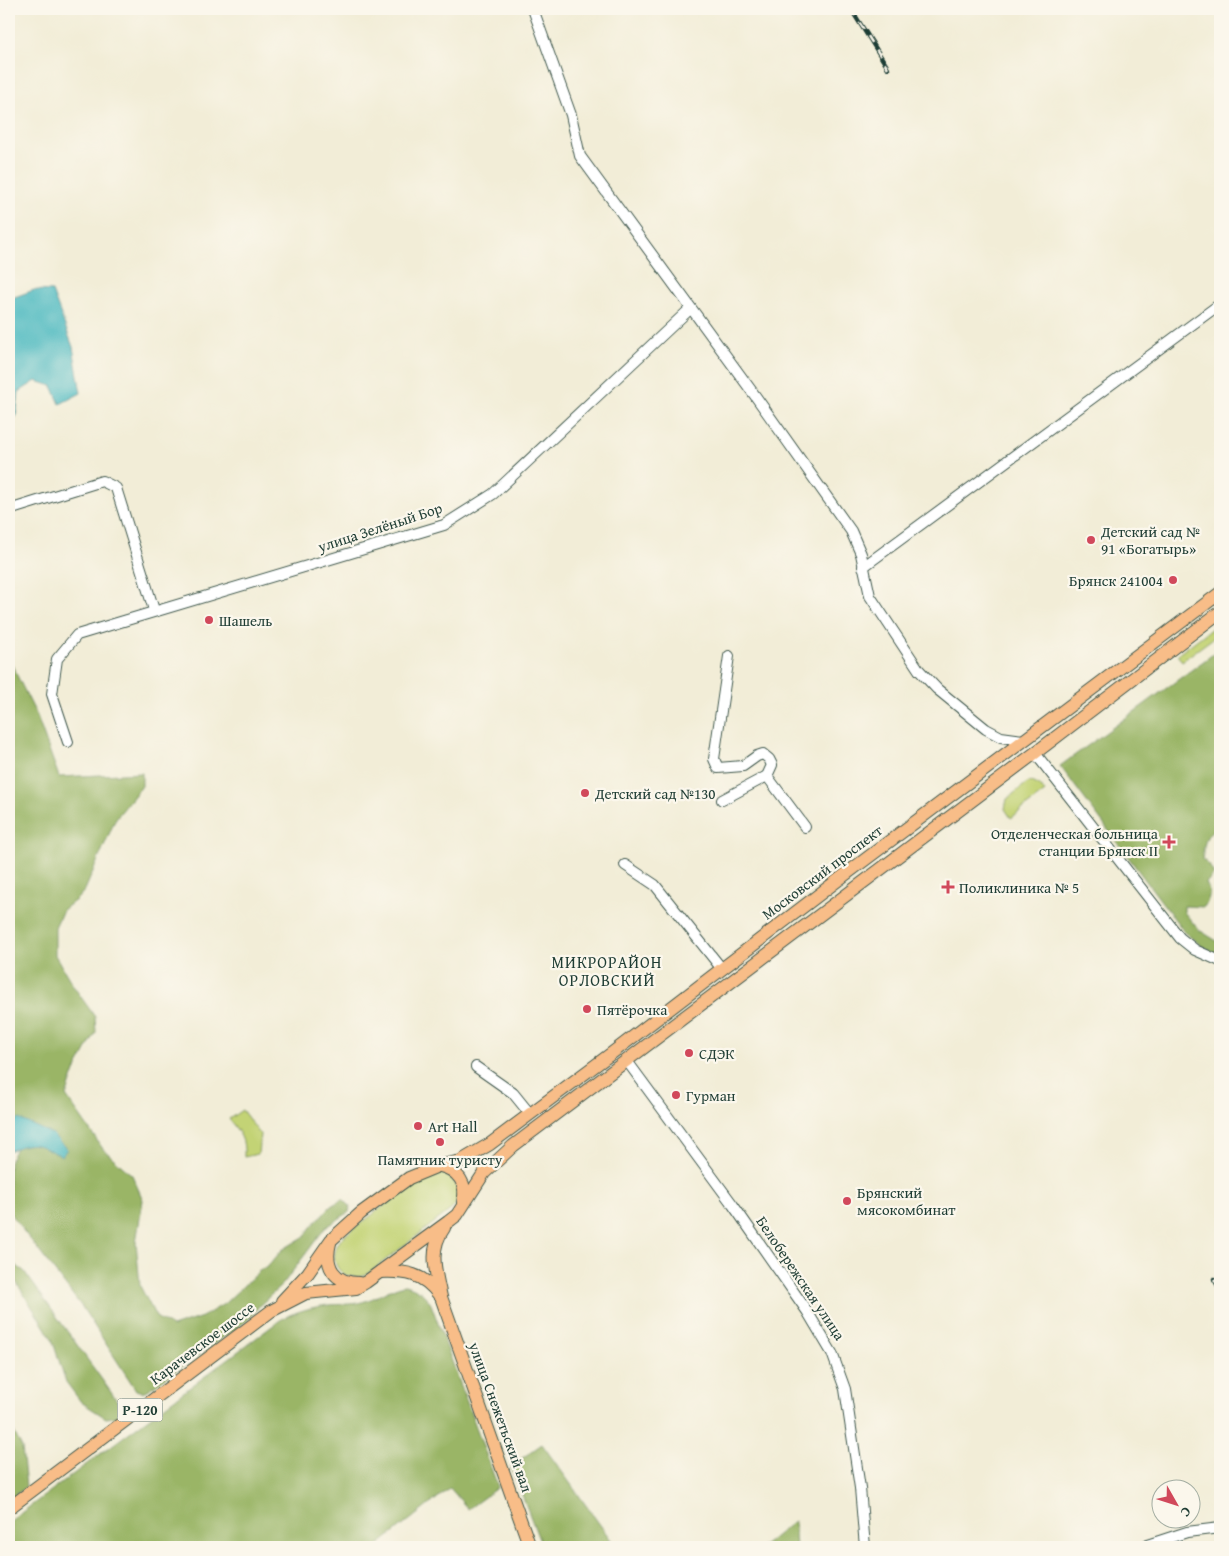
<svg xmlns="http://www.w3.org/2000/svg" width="1229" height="1556" font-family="'Gentium Book Plus',serif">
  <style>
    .green { fill: #c3d375; stroke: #718854 }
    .forest { fill: #9ab566; stroke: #5c794d }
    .water { fill: #49b8bf; stroke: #347a7a }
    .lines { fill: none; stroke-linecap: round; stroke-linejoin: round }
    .minor-casing { stroke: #3f574c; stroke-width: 12 }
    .major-casing { stroke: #3f574c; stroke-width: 14 }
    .minor { stroke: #fff; stroke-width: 10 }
    .major { stroke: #f8bd88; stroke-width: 12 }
    .rail-casing { stroke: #1f3d34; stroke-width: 4.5 }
    .rail { stroke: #fbf7ec; stroke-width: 2.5; stroke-dasharray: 8; stroke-linecap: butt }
    .poi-dot { fill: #d1495b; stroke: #fbf7ec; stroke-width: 2 }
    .labels { text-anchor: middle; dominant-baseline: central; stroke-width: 4.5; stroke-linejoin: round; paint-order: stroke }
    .shield { fill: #fbf7ec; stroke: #61756b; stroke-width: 1 }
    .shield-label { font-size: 14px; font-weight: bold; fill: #1f3d34 }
    .street-label { font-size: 15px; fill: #1f3d34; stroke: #fbf7ec }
    .poi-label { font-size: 15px; fill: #1f3d34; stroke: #fbf7ec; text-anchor: start }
    .neighbourhood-label { font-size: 16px; letter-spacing: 1px; fill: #1f3d34; stroke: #fbf7ec }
  </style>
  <rect width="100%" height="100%" fill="#fbf7ec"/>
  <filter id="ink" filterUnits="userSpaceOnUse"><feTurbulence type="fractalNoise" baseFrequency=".02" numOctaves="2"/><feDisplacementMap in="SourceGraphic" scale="10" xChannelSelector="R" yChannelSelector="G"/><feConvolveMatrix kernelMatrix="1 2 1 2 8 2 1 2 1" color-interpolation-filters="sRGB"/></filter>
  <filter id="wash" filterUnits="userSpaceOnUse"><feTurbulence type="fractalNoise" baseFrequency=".0096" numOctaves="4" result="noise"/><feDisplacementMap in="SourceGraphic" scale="20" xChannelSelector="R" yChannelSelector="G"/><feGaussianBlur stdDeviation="1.12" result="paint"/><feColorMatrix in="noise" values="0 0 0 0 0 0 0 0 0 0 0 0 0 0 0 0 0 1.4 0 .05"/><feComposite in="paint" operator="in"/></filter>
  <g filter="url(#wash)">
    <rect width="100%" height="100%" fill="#f2edd7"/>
    <g class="green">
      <polygon points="1220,622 1220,633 1182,661 1177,655"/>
      <polygon points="1032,782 1040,786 1045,792 1011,818 1005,809 1007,799 1027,783"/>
      <path d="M242,1110L260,1134L258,1154L244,1157C245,1138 240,1134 229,1119Z"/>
      <path d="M437,1172C455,1176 465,1192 453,1208L366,1275C339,1284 324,1258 343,1237L423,1176Z"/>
    </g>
    <g class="forest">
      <path d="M1220,649V826C1204,833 1205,843 1202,859L1209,865L1214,874L1206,883C1211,893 1210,898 1204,907L1184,906V912L1199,930L1220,943V955L1202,946L1185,933L1060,766Z"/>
      <polygon points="9,659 36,714 59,777 142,773 142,786 116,818 85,890 77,899 63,910 55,927 55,955 74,987 95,1017 96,1032 75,1071 66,1096 103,1149 132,1175 143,1200 136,1242 140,1286 156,1317 172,1327 202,1317 224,1304 258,1272 271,1263 282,1250 305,1236 311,1227 331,1206 343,1199 350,1206 349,1212 325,1228 283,1284 259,1306 248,1320 148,1390 142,1392 136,1390 82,1307 9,1212 9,1162 18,1144 17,1126 9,1120"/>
      <polygon points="9,1261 24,1271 123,1409 122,1414 116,1417 106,1418 81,1402 66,1382 52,1339 13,1277 9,1275"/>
      <path d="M405,1285C417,1288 424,1293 431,1304L498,1487L468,1509L450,1488L376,1547H9V1522L283,1318C298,1311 312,1307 328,1305C339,1304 351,1305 362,1302C378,1298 389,1288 405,1285Z"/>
      <polygon points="9,1422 22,1448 26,1487 9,1500"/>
      <polygon points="542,1444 616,1547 542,1547 511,1466"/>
      <polygon points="794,1521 796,1547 762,1547"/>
    </g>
    <g class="water">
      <polygon points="34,290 52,291 73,347 81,393 60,404 52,386 36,381 19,392 16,417 9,420 9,299"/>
      <path d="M19,1119L52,1134L67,1149L62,1156C37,1145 36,1139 9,1151V1123Z"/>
    </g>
  </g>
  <g filter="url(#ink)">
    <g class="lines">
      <defs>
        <g id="minor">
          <polyline points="533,9 571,115 580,156 756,397 851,531 861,554 870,596 919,670 937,689 986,729 1001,737 1023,740"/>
          <polyline points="9,510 102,481 116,488 154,610"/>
          <polyline points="863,567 1220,304"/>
          <polyline points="729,656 714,759 718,768 743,766 757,756 763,754 769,759 772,765 767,776"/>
          <polyline points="68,742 52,694 57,659 77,635 444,525 493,494 690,309"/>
          <polyline points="1035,753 1180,938 1195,950 1220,961"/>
          <polyline points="722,800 767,776 805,827"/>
          <polyline points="625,865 655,885 722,969"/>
          <polyline points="627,1061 733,1205 807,1311 832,1353 845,1389 860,1488 865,1547"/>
          <polyline points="476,1067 513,1093 530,1114"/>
          <polyline points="1141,1547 1187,1532 1220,1528"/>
        </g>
        <g id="major">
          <path d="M440,1166C458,1170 468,1184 463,1202"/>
          <path d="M444,1228C428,1250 436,1273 441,1297L530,1547"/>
          <path d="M330,1243C324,1266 334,1283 359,1283"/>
          <path d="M380,1272C406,1271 423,1273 439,1295"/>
          <polyline points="282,1301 308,1273 331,1240 361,1213 409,1178 438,1166 461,1161 490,1144 612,1053 842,877 1220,593"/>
          <polyline points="9,1508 271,1311 306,1293 356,1288 366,1282 448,1222 457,1215 484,1173 513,1146 1047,744 1220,612"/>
        </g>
      </defs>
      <use href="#minor" class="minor-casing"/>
      <use href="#major" class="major-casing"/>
      <use href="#minor" class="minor"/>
      <use href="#major" class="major"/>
      <defs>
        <g id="rail">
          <polyline points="851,9 888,68"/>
          <polyline points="1214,1279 1220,1289"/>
        </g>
      </defs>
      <use href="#rail" class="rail-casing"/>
      <use href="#rail" class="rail"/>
    </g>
  </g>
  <g class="poi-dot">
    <circle cx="1091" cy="540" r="5"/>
    <circle cx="1173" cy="580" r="5"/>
    <circle cx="209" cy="620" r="5"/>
    <circle cx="585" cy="793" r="5"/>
    <path d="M1166.5 834.5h5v5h5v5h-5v5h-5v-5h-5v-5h5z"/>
    <path d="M945.5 879.5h5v5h5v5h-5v5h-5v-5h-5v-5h5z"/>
    <circle cx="587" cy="1009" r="5"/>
    <circle cx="689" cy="1053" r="5"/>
    <circle cx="676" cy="1095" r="5"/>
    <circle cx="418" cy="1126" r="5"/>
    <circle cx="440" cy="1142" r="5"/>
    <circle cx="847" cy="1201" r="5"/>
  </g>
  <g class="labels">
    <rect class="shield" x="117.5" y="1398.5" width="45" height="23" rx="4"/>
    <g class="shield-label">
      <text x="140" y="1410">Р-120</text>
    </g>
    <g class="street-label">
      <text transform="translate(380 527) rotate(-18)">улица Зелёный Бор</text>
      <text transform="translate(822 872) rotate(-37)">Московский проспект</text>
      <text transform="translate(801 1278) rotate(56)">Белобережская улица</text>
      <text transform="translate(202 1343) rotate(-37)">Карачевское шоссе</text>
      <text transform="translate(501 1417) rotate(70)">улица Снежетьский вал</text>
    </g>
    <g class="poi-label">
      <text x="1101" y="531">Детский сад №<tspan x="1101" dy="17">91 «Богатырь»</tspan></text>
      <text x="1163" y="580" text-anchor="end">Брянск 241004</text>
      <text x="219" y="620">Шашель</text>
      <text x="595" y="793">Детский сад №130</text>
      <text x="1158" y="833" text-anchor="end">Отделенческая больница<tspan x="1158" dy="17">станции Брянск II</tspan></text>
      <text x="959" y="887">Поликлиника № 5</text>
      <text x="597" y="1009">Пятёрочка</text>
      <text x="699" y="1053">СДЭК</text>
      <text x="686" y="1095">Гурман</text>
      <text x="428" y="1126">Art Hall</text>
      <text x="440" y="1159" text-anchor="middle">Памятник туристу</text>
      <text x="857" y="1192">Брянский<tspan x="857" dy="17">мясокомбинат</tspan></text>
    </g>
    <g class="neighbourhood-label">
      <text x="607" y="962">МИКРОРАЙОН<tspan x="607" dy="18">ОРЛОВСКИЙ</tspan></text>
    </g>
  </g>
  <rect width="1229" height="1556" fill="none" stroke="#fbf7ec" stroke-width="30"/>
  <g transform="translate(1176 1504) rotate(129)"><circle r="24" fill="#fbf7ec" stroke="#a3ada2"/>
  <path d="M0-4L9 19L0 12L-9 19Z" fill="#d1495b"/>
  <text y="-8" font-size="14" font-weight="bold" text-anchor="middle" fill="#1f3d34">С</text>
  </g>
</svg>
